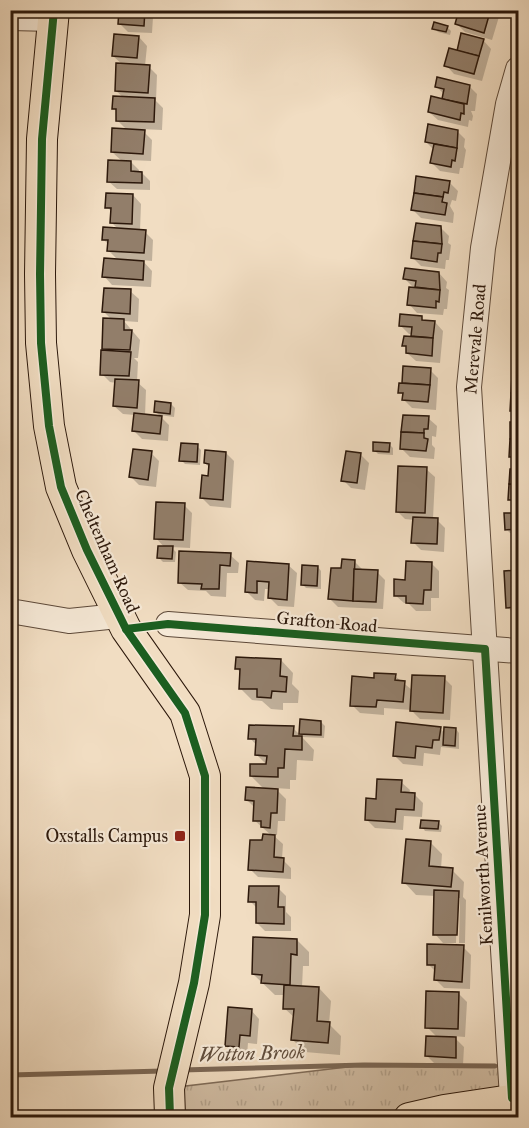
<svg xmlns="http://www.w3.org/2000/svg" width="529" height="1128" font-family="'IM FELL Great Primer',serif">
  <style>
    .park { fill: url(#park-tufts); stroke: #7e6a57; stroke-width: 1.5 }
    .shadow { fill: #0003 }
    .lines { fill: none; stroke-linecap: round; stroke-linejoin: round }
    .stream { stroke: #7a6654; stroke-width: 5 }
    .building { fill: #927e6a; stroke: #2c180b; stroke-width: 1.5 }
    .minor-casing { stroke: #5d4939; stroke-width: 26 }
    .major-casing { stroke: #2c180b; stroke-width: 32 }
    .minor { stroke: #f6e9d7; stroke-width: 24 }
    .major { stroke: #f1ddc2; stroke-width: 30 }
    .cycleway-casing { stroke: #f6e9d7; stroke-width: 11 }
    .cycleway { stroke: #1b5e20; stroke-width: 8 }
    .poi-dot { fill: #8f2418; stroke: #f6e9d7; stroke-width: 2 }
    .labels { text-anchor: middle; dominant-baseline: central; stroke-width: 4.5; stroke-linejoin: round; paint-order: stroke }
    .street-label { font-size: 18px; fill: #2c180b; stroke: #f6e9d7 }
    .poi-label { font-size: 18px; fill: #2c180b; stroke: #f6e9d7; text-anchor: end }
    .water-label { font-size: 20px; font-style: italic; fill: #604c3b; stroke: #f6e9d7 }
  </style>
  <defs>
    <pattern id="park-tufts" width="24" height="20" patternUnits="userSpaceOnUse" patternTransform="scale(1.5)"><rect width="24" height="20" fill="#d0bca3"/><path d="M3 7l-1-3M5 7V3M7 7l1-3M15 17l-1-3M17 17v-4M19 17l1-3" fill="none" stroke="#b3a18b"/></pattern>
  </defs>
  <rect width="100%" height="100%" fill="#f1ddc2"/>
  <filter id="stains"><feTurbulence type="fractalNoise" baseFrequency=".00333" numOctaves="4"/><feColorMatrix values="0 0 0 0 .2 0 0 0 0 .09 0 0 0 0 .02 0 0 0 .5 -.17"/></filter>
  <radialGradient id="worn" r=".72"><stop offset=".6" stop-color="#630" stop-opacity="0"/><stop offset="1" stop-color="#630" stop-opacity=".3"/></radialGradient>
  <polygon class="park" points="364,1065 518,1066 518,1099 409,1117 176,1117 169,1088"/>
  <g class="shadow">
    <polygon points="121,10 147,10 153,17 152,33 128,32 120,24"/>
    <polygon points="468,10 501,10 492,40 465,32 456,23 468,14"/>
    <polygon points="447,27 451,31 450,35 438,32 434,28"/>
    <polygon points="139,37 147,46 145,66 149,67 157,75 156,101 163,108 162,130 141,129 152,140 151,161 129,160 139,170 139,173 142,173 150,181 150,190 117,189 108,181 123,162 112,152 128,131 117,120 118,112 114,108 124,98 116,91 123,65 113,56"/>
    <polygon points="483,40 491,49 482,81 454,74 446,65 458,52"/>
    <polygon points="469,86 477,94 475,111 471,111 473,116 472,121 469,120 468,127 438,120 429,112 443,100 444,94 437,87"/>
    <polygon points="457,131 465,139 464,147 466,150 463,168 460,168 459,174 440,171 432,163 434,150 426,142"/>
    <polygon points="449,182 458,191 456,201 452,200 450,206 454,213 453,223 421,218 413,210"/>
    <polygon points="133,195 141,204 140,231 145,232 153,240 152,261 142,260 152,271 151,287 112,285 104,276 119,261 108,250 109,245 103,239 119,230 111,222 112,212 107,207"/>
    <polygon points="441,228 449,236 448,243 451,245 449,260 446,260 445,269 421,266 413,258"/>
    <polygon points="439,273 447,282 446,288 449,290 447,309 444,309 443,315 417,313 409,304 415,289 405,279"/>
    <polygon points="130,291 139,299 138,322 124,321 140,340 138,358 134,358 138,362 137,382 146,390 145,416 161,417 155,411 171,404 175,408 174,417 159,415 169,425 168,441 142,439 134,431 135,415 123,414 114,406 116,383 110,382 102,374 107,352 103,348 112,320 104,312"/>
    <polygon points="518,293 518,319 516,316"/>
    <polygon points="421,318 425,321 435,322 443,331 440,363 416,361 407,353 408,349 404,345 412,338 413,334 409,334 400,325"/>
    <polygon points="515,331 518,331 518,365 513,360"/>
    <polygon points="404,368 430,370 438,378 436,410 412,408 404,400 404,396 400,392 403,385"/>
    <polygon points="513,377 518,377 518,417 512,410"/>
    <polygon points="428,418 437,426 436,437 432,436 432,445 435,448 434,459 410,457 401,448"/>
    <polygon points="512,423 518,423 518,464 510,456"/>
    <polygon points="389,444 393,448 393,455 378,454 374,450"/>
    <polygon points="197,446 201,450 200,465 185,464 181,460"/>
    <polygon points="151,453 159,461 156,487 139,485 131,477"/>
    <polygon points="226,453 234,461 231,508 210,506 202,498 210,477 210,468 205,463"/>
    <polygon points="360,454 369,463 365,490 351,488 343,480"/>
    <polygon points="426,469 435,477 433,519 437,520 445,528 444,552 421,550 413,542 414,520 405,519 397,511"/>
    <polygon points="512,470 518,471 518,507 510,499"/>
    <polygon points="184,505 192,513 190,548 171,547 176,552 175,562 163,562 159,558 165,548 156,538"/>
    <polygon points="10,506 15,511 15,544 10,544"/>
    <polygon points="518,514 518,533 510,533 506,529 506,515"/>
    <polygon points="230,555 239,563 238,573 227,573 226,597 211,596 206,591 188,590 179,582"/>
    <polygon points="354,561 363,570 377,572 385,580 383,609 338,607 330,599 343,570"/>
    <polygon points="248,563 288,565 297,573 294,607 278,606 270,598 270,589 265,589 264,601 255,600 247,592"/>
    <polygon points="431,563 439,571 439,598 431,598 431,611 416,611 408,603 404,603 395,595 406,581"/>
    <polygon points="318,567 321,571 321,589 306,588 302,584"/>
    <polygon points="518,572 518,615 516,615 507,607 506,573"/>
    <polygon points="281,660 293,673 292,684 299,691 298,703 283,703 283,710 271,709 262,701 252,700 240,688 241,673 237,669"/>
    <polygon points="395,676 412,690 444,678 452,686 450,720 420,719 411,710 384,708 384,715 360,713 352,705 375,679"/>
    <polygon points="514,693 518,692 518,705 513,700"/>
    <polygon points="302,721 321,722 325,726 324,738 302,737 314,750 313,761 297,760 296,780 290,780 290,789 275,788 286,799 285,821 278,821 277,835 273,835 283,844 282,859 291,868 291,879 258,877 250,869 264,842 272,836 254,820 255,808 247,800 265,790 251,776 268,766 257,755 257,746 250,738 293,728 301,736"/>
    <polygon points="440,729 446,734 456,729 459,733 459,749 441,747 440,755 424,753 423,766 403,764 395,756"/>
    <polygon points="401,782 410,790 409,794 415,795 423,803 422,817 404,816 403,830 375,828 366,819 377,800"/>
    <polygon points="438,822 442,826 441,832 425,831 422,827"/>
    <polygon points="430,842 442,854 441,869 452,870 464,882 463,897 466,900 465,943 459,943 460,898 457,898 456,943 443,943 435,934 436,896 416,895 404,882"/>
    <polygon points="278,888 286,896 286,912 291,917 291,931 265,931 257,923 257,908 250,901"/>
    <polygon points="297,940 309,952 309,966 303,966 302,987 319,988 331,1001 329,1024 341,1036 340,1055 305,1052 293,1040 295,1018 284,1008 285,995 275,995 253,974"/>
    <polygon points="463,947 471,955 470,989 444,988 436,980 436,972 428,964"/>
    <polygon points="459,994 467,1002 465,1037 453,1036 464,1047 463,1065 435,1064 427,1056 438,1038 427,1027"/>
    <polygon points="251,1010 259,1019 257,1044 248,1043 247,1055 235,1054 226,1046"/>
  </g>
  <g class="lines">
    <g class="stream">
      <polyline points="182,1070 364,1065 495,1066"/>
      <polyline points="10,1075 163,1071"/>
    </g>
  </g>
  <g class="building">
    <polygon points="119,10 145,10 144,26 118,24"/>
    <polygon points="459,10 467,12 467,10 484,10 490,12 484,33 455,24"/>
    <polygon points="434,22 448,26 446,32 432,29"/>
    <polygon points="461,33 484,39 479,56 457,51"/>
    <polygon points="114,34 139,36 137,58 112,56"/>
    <polygon points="449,48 479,56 474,74 444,66"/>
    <polygon points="116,63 150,65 148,93 115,91"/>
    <polygon points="437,77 470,85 467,104 442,99 444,89 435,87"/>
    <polygon points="113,96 155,98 154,122 116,121 116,109 112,109"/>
    <polygon points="431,96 464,104 464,114 461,113 460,120 428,112"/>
    <polygon points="428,124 458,130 457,148 425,142"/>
    <polygon points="112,128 145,130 143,154 111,152"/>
    <polygon points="434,144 457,148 455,161 452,160 451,167 430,163"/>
    <polygon points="108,160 131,161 131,171 142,172 142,183 107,182"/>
    <polygon points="416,176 450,181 448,193 444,192 443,197 414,193"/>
    <polygon points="106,193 133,194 132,224 110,223 111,208 105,208"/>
    <polygon points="414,193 443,197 442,202 447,203 445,215 411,210"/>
    <polygon points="416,223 441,226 442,244 413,241"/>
    <polygon points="103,227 146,230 144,253 107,251 108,240 102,240"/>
    <polygon points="413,241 442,244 441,253 438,253 437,262 411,258"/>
    <polygon points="104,258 144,261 143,280 102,277"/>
    <polygon points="405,268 439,272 440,290 415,287 416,281 403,279"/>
    <polygon points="409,287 440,290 439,302 436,301 436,308 407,305"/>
    <polygon points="104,288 131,289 130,314 102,312"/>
    <polygon points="400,314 422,316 422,320 435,321 433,338 411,336 412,327 399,326"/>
    <polygon points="103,318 124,319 124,330 132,330 130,350 102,349"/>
    <polygon points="404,336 433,338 432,356 406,353 406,346 402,346"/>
    <polygon points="513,343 518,344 518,361 512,360"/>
    <polygon points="101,350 131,352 129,376 100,375"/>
    <polygon points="403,366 431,368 430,385 402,383"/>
    <polygon points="512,376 518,376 518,393 511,393"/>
    <polygon points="115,379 139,380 137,408 113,406"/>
    <polygon points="399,383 430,385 428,402 402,400 403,393 398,393"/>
    <polygon points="511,393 518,393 518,411 510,411"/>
    <polygon points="155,401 171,403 170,414 154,412"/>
    <polygon points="134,413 162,416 160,434 132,431"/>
    <polygon points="403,415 429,416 428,429 424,429 424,433 401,432"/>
    <rect x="510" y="422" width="8" height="17"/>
    <polygon points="401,432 424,433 424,438 428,439 426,451 400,449"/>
    <polygon points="510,439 518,439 518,457 509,457"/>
    <polygon points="373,442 390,443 389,452 373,451"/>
    <polygon points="181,443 198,444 197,462 179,461"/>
    <polygon points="133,449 152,451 148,480 129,477"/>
    <polygon points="205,450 226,452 223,500 200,498 202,475 208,476 209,464 204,463"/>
    <polygon points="346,451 361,453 357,483 341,481"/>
    <polygon points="398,466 427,467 425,513 396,512"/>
    <polygon points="510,469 518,469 518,485 509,484"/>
    <polygon points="509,484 518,485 518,500 508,500"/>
    <polygon points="156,502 185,503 183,540 154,539"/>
    <polygon points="504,513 518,513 518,529 505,530"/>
    <polygon points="413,517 438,518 437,544 411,543"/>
    <polygon points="158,546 173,546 172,559 157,558"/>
    <polygon points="179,551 231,553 230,566 220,565 219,589 201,589 202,584 178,583"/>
    <polygon points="342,559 355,560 353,601 328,599 331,568 341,568"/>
    <polygon points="247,561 289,564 287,600 268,598 269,582 257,581 257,593 245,592"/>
    <polygon points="406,561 432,562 431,590 424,590 423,604 406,603 406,596 394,596 394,579 405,580"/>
    <polygon points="302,565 318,566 317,586 301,585"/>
    <polygon points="354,569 378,570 376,602 353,601"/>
    <polygon points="518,570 518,607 506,608 504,571"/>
    <polygon points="236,657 281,659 280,676 287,677 286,692 272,691 271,698 257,697 257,689 239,689 240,669 235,669"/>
    <polygon points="374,673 396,674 395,680 405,681 403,702 377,700 376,707 350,706 352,676 374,678"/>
    <polygon points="412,675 445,676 443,713 410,711"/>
    <polygon points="300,719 321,721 321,735 299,734"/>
    <polygon points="396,722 441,727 439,740 433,740 432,748 416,746 415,758 393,756"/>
    <polygon points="249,725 294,726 293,736 302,736 302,750 285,749 284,768 278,768 278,777 250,776 250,764 266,764 267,756 255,755 256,739 248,739"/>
    <polygon points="444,727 456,728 455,746 443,745"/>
    <polygon points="377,779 402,780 401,792 415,793 414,810 396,809 395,822 365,820 366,798 376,799"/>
    <polygon points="246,787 278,789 277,813 271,813 270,828 261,827 261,821 253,821 254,801 245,800"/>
    <polygon points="421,820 439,821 438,829 420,828"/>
    <polygon points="263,834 275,835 274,857 284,858 283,872 248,870 250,840 262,840"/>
    <polygon points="406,839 431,841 429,866 453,868 451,887 402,883"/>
    <polygon points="249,886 279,886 278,907 284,907 284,924 256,923 256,902 248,902"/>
    <polygon points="434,890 459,891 457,935 433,935"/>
    <polygon points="253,937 297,939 297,955 291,954 290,985 261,983 262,975 252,974"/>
    <polygon points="427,944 464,945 462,982 434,980 435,965 427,965"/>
    <polygon points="284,985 319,987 317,1021 330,1022 328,1043 291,1040 294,1009 283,1009"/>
    <polygon points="426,991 459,992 458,1029 425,1028"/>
    <polygon points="228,1007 252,1009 250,1036 240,1035 239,1047 225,1046"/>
    <polygon points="426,1036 456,1037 456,1058 425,1056"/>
  </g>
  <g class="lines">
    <defs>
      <g id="minor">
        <polyline points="10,18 53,19"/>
        <polyline points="10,611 69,621 118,616"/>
        <polyline points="168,624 518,651"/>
        <polyline points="512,1098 469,387 483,248 508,104 518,69"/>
      </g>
      <g id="major">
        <polyline points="54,10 42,139 40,274 41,343 49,426 61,487 87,550 126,629 185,713 205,776 205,915 194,983 169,1088 170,1116"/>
        <polyline points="409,1118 444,1110 518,1099"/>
      </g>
    </defs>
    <use href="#minor" class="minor-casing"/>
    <use href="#major" class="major-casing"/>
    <use href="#minor" class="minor"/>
    <use href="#major" class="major"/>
    <defs>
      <g id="cycleway">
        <polyline points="54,10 42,139 40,274 41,343 49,426 61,487 87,550 126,629 185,713 205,776 205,915 194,983 169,1088 170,1116"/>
        <polyline points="126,629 168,624 485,649 512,1098"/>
      </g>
    </defs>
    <use href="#cycleway" class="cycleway-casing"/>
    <use href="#cycleway" class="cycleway"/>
  </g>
  <rect class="poi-dot" x="174" y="830" width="12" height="12" rx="3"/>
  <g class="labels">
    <g class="street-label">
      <text transform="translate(475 339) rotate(-85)">Merevale Road</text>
      <text transform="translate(107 551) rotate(66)">Cheltenham Road</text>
      <text transform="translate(327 622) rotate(5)">Grafton Road</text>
      <text transform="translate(483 875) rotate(-93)">Kenilworth Avenue</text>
    </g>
    <g class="poi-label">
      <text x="168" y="836">Oxstalls Campus</text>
    </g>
    <g class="water-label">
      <text transform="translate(252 1053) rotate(-2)">Wotton Brook</text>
    </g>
  </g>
  <rect width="529" height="1128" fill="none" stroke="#f1ddc2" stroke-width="36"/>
  <rect x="12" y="12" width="505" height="1104" fill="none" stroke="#2c180b" stroke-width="3"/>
  <rect x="18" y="18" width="493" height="1092" fill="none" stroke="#2c180b" stroke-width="1.5"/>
  <rect width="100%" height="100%" filter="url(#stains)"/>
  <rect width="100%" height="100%" fill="url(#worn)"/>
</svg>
